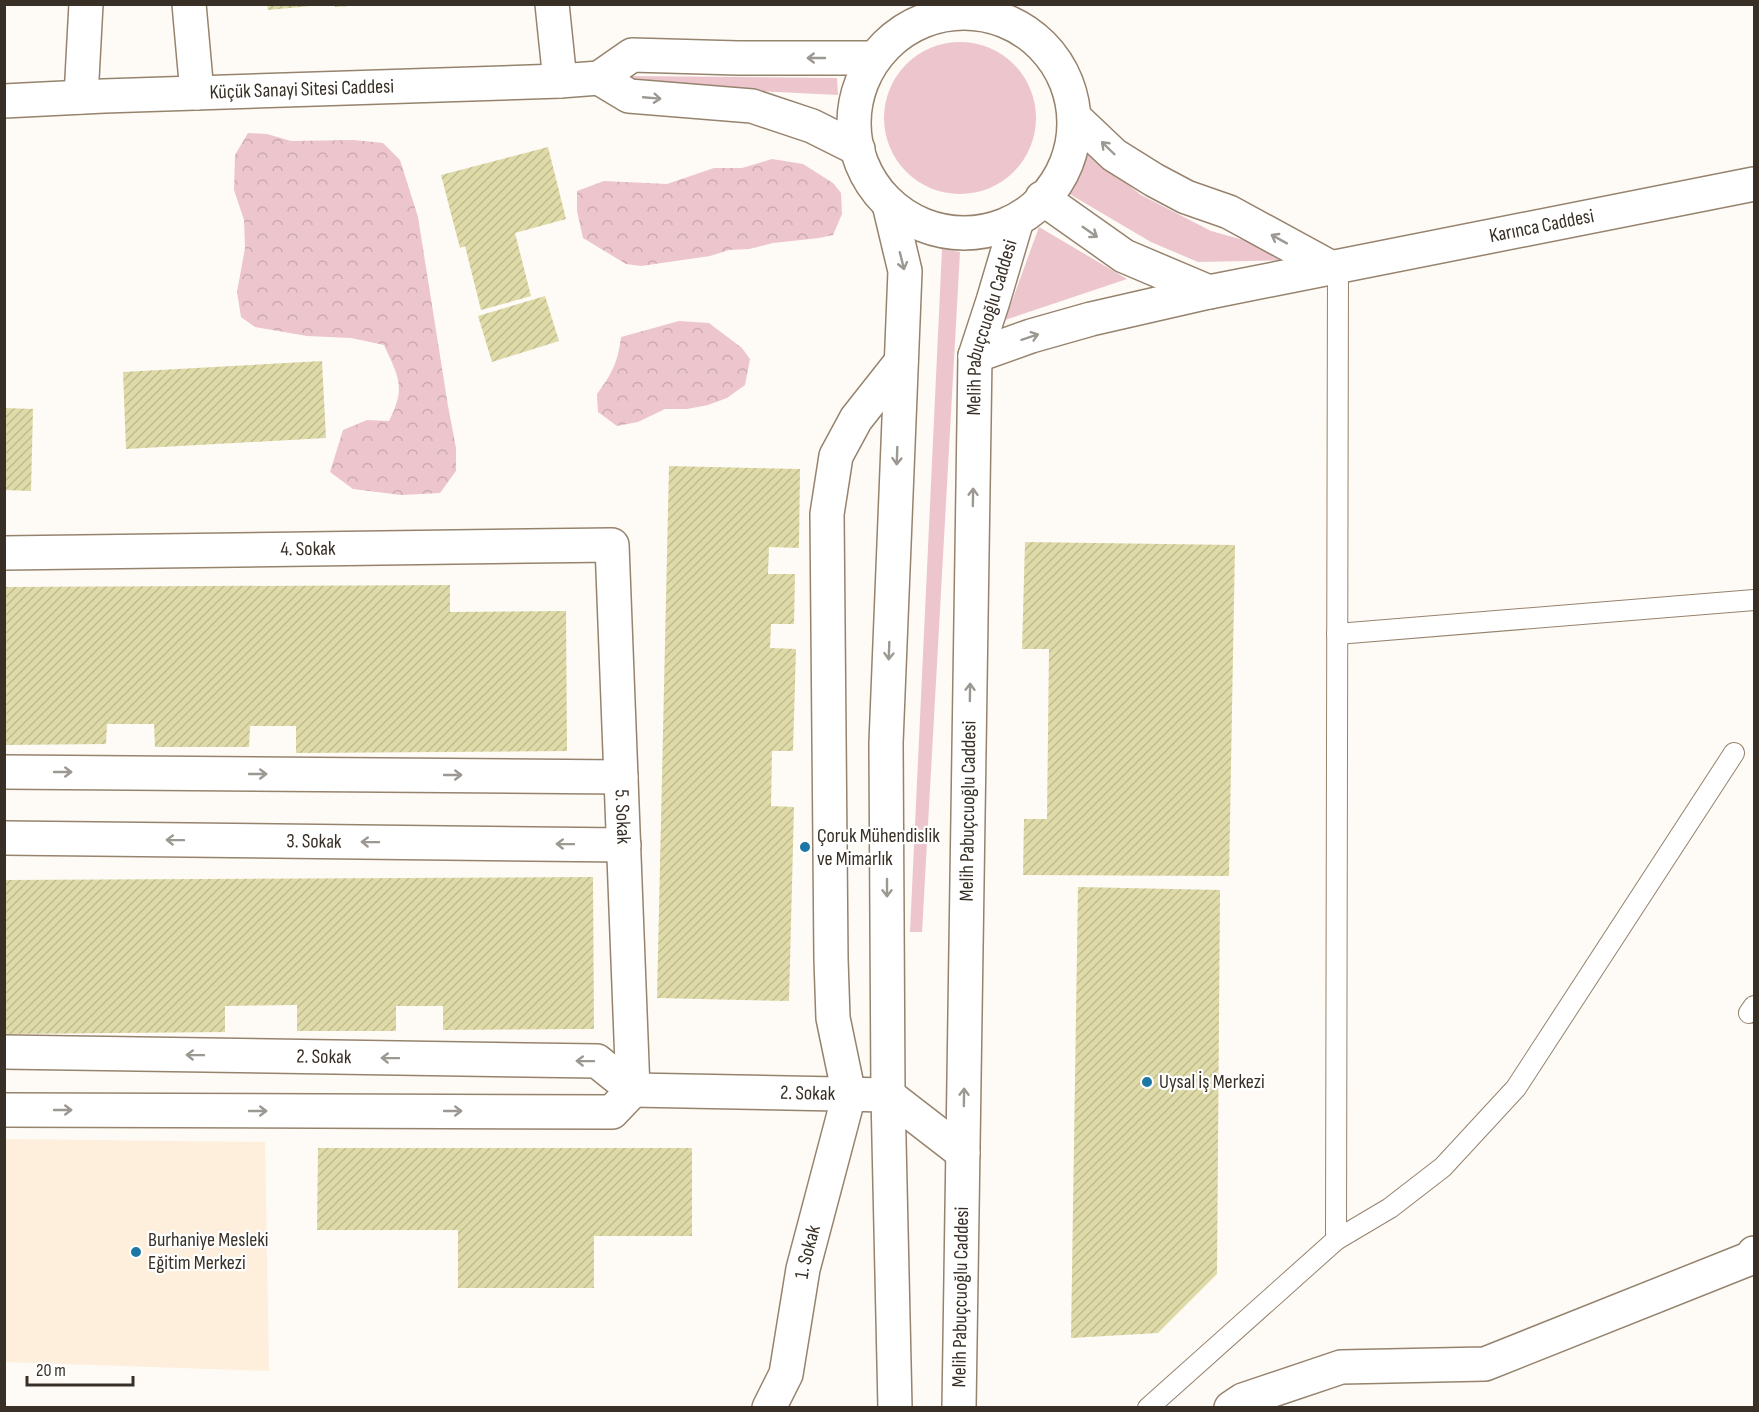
<svg xmlns="http://www.w3.org/2000/svg" width="1759" height="1412" font-family="'Sofia Sans Condensed',sans-serif">
  <style>
    .built { fill: #feeedc }
    .green { fill: #ecc5cd }
    .forest { fill: url(#forest-crowns) }
    .building { fill: url(#building-hatch) }
    .lines { fill: none; stroke-linecap: round; stroke-linejoin: round }
    .service-casing { stroke: #96836e; stroke-width: 22 }
    .minor-casing { stroke: #96836e; stroke-width: 36 }
    .tertiary-casing { stroke: #96836e; stroke-width: 36 }
    .primary-casing { stroke: #96836e; stroke-width: 36 }
    .service { stroke: #fff; stroke-width: 20 }
    .minor { stroke: #fff; stroke-width: 33 }
    .tertiary { stroke: #fff; stroke-width: 33 }
    .primary { stroke: #fff; stroke-width: 33 }
    .oneway { stroke: #9c9892 }
    .poi-dot { fill: #1c77a5; stroke: #fff; stroke-width: 2 }
    .labels { text-anchor: middle; dominant-baseline: central; stroke-width: 4.5; stroke-linejoin: round; paint-order: stroke }
    .street-label { font-size: 20px; fill: #383026; stroke: #fff }
    .poi-label { font-size: 20px; fill: #383026; stroke: #fff; text-anchor: start }
  </style>
  <defs>
    <pattern id="forest-crowns" width="20" height="18" patternUnits="userSpaceOnUse" patternTransform="scale(1.5)"><rect width="20" height="18" fill="#ecc5cd"/><path d="M2 6a3 3 0 1 1 6 0M12 15a3 3 0 1 1 6 0" fill="none" stroke="#cbaab0"/></pattern>
    <pattern id="building-hatch" width="6" height="6" patternUnits="userSpaceOnUse" patternTransform="scale(1.5)"><rect width="6" height="6" fill="#dfdba8"/><path d="M-1 1l2-2M0 6l6-6M5 7l2-2" fill="none" stroke="#c0bc90"/></pattern>
  </defs>
  <rect width="100%" height="100%" fill="#fefaf5"/>
  <polygon class="built" points="5,1139 265,1142 269,1371 5,1362"/>
  <g class="green">
    <circle cx="960" cy="118" r="76"/>
    <polygon points="629,76 837,78 838,95 630,85"/>
    <polygon points="1085,150 1141,195 1211,231 1297,255 1298,260 1198,262 1151,242 1061,189"/>
    <polygon points="1039,227 1127,279 1005,320"/>
    <polygon points="942,249 960,252 922,932 910,932"/>
  </g>
  <g class="forest">
    <path d="M248,133L267,134L291,141L354,140L383,143L400,160L418,217L448,406L456,448V471L440,493L401,495L353,489L330,472L343,430L367,420L389,421C406,387 399,378 384,345L351,338L307,336L255,327L241,317L237,292L245,248L244,220L234,190L235,155Z"/>
    <polygon points="772,159 803,164 833,183 841,193 842,214 833,235 819,238 773,243 749,249 729,250 710,256 641,266 626,264 583,238 577,211 577,191 604,181 667,184 714,168 742,168"/>
    <path d="M679,321L709,323L742,348L750,359L745,385L727,398L708,405L687,409H665L638,422L617,426L598,412L597,394C612,374 618,362 621,337Z"/>
  </g>
  <g class="building">
    <polygon points="267,4 311,4 311,6 268,10"/>
    <polygon points="335,4 350,4 350,6 335,7"/>
    <polygon points="548,147 566,219 515,233 531,296 481,310 465,246 460,248 441,175"/>
    <polygon points="545,296 559,341 492,362 478,316"/>
    <polygon points="322,361 326,438 126,449 123,372"/>
    <polygon points="4,408 33,409 31,491 4,490"/>
    <polygon points="669,466 800,469 799,548 769,547 768,574 795,574 794,624 771,624 770,648 796,649 793,751 772,751 771,806 794,807 789,1001 657,998"/>
    <polygon points="1025,542 1235,545 1229,876 1023,875 1024,819 1047,819 1049,649 1022,649"/>
    <polygon points="450,585 450,612 566,611 567,751 296,753 296,726 250,726 249,747 155,747 154,724 107,724 106,744 4,745 4,587"/>
    <polygon points="593,877 594,1029 443,1030 443,1006 396,1006 396,1031 297,1031 297,1005 225,1006 225,1032 4,1034 4,880"/>
    <polygon points="1078,887 1220,890 1217,1274 1158,1333 1071,1338"/>
    <polygon points="318,1148 692,1148 692,1236 594,1236 594,1288 458,1288 458,1230 317,1230"/>
  </g>
  <g class="lines">
    <defs>
      <g id="service">
        <polyline points="1337,634 1754,600"/>
        <polyline points="1749,1013 1754,1006"/>
        <polyline points="1336,1240 1390,1208 1443,1167 1516,1088 1734,753"/>
        <polyline points="1148,1408 1336,1240 1338,266"/>
      </g>
      <g id="minor">
        <polyline points="189,4 197,93"/>
        <polyline points="81,97 86,4"/>
        <path id="s1" d="M4,553L612,545L633,1090"/>
        <polyline points="4,772 621,777"/>
        <path id="s2" d="M4,838L624,845"/>
        <path id="s3" d="M4,1052L597,1061L633,1090L888,1095L963,1153"/>
        <polyline points="849,1095 833,1018 831,959 827,514 836,456 856,419 901,362"/>
        <polyline points="4,1110 612,1112 633,1090"/>
        <polyline points="1231,1408 1243,1400 1341,1367 1485,1364 1751,1258 1754,1253"/>
      </g>
      <g id="tertiary">
        <polyline points="552,4 560,81"/>
        <polyline points="599,78 629,96 752,106 812,126 858,149"/>
        <path id="s4" d="M4,101L104,96L560,81L599,78L632,55L738,58H874"/>
        <polyline points="1075,118 1114,155 1154,180 1186,197 1229,212 1330,267"/>
        <polyline points="1042,198 1124,256 1209,292"/>
        <path id="s5" d="M975,356L1031,336L1091,319L1209,292L1754,184"/>
        <path id="s6" d="M769,1408L786,1374L803,1269L849,1095"/>
      </g>
      <g id="primary">
        <circle cx="964" cy="123" r="110"/>
        <polyline points="889,204 905,271 886,743 888,1095 895,1408"/>
        <path id="s7" d="M959,1408L975,356L993,301L1017,220"/>
      </g>
    </defs>
    <use href="#service" class="service-casing"/>
    <use href="#minor" class="minor-casing"/>
    <use href="#tertiary" class="tertiary-casing"/>
    <use href="#primary" class="primary-casing"/>
    <use href="#service" class="service"/>
    <use href="#minor" class="minor"/>
    <use href="#tertiary" class="tertiary"/>
    <use href="#primary" class="primary"/>
  </g>
  <defs><path id="oneway-shaft" d="M-6 0H5M1.5-3L5.5 0L1.5 3" fill="none" stroke-width="1.6" stroke-linecap="round" stroke-linejoin="round" transform="scale(1.5)"/></defs>
  <g class="oneway">
    <use href="#oneway-shaft" transform="translate(816 58) rotate(180)"/>
    <use href="#oneway-shaft" transform="translate(652 98) rotate(5)"/>
    <use href="#oneway-shaft" transform="translate(1108 148) rotate(-136)"/>
    <use href="#oneway-shaft" transform="translate(1090 232) rotate(35)"/>
    <use href="#oneway-shaft" transform="translate(1279 239) rotate(-151)"/>
    <use href="#oneway-shaft" transform="translate(902 261) rotate(76)"/>
    <use href="#oneway-shaft" transform="translate(1030 337) rotate(-18)"/>
    <use href="#oneway-shaft" transform="translate(897 456) rotate(92)"/>
    <use href="#oneway-shaft" transform="translate(973 497) rotate(-89)"/>
    <use href="#oneway-shaft" transform="translate(889 651) rotate(92)"/>
    <use href="#oneway-shaft" transform="translate(970 692) rotate(-89)"/>
    <use href="#oneway-shaft" transform="translate(63 772)"/>
    <use href="#oneway-shaft" transform="translate(258 774)"/>
    <use href="#oneway-shaft" transform="translate(453 775)"/>
    <use href="#oneway-shaft" transform="translate(175 840) rotate(-179)"/>
    <use href="#oneway-shaft" transform="translate(370 842) rotate(-179)"/>
    <use href="#oneway-shaft" transform="translate(565 844) rotate(-179)"/>
    <use href="#oneway-shaft" transform="translate(887 888) rotate(90)"/>
    <use href="#oneway-shaft" transform="translate(195 1055) rotate(-179)"/>
    <use href="#oneway-shaft" transform="translate(390 1058) rotate(-179)"/>
    <use href="#oneway-shaft" transform="translate(585 1061) rotate(-179)"/>
    <use href="#oneway-shaft" transform="translate(964 1097) rotate(-89)"/>
    <use href="#oneway-shaft" transform="translate(63 1110)"/>
    <use href="#oneway-shaft" transform="translate(258 1111)"/>
    <use href="#oneway-shaft" transform="translate(453 1111)"/>
  </g>
  <g class="poi-dot">
    <circle cx="805" cy="847" r="6"/>
    <circle cx="1147" cy="1082" r="6"/>
    <circle cx="136" cy="1252" r="6"/>
  </g>
  <g class="labels">
    <g class="street-label">
      <text stroke="none"><textPath href="#s4" startOffset="298">Küçük Sanayi Sitesi Caddesi</textPath></text>
      <text stroke="none"><textPath href="#s5" startOffset="582">Karınca Caddesi</textPath></text>
      <text stroke="none"><textPath href="#s7" startOffset="1083">Melih Pabuçcuoğlu Caddesi</textPath></text>
      <text stroke="none"><textPath href="#s1" startOffset="304">4. Sokak</textPath></text>
      <text stroke="none"><textPath href="#s7" startOffset="597">Melih Pabuçcuoğlu Caddesi</textPath></text>
      <text stroke="none"><textPath href="#s1" startOffset="880">5. Sokak</textPath></text>
      <text stroke="none"><textPath href="#s2" startOffset="310">3. Sokak</textPath></text>
      <text stroke="none"><textPath href="#s3" startOffset="320">2. Sokak</textPath></text>
      <text stroke="none"><textPath href="#s3" startOffset="814">2. Sokak</textPath></text>
      <text stroke="none"><textPath href="#s6" startOffset="162">1. Sokak</textPath></text>
      <text stroke="none"><textPath href="#s7" startOffset="111">Melih Pabuçcuoğlu Caddesi</textPath></text>
    </g>
    <g class="poi-label">
      <text x="817" y="836">Çoruk Mühendislik<tspan x="817" dy="23">ve Mimarlık</tspan></text>
      <text x="1159" y="1082">Uysal İş Merkezi</text>
      <text x="148" y="1240">Burhaniye Mesleki<tspan x="148" dy="23">Eğitim Merkezi</tspan></text>
    </g>
  </g>
  <rect width="1759" height="1412" fill="none" stroke="#383026" stroke-width="12"/>
  <path d="M27 1376v9h106v-9" fill="none" stroke="#383026" stroke-width="3"/>
  <text x="36" y="1376" font-size="18" fill="#383026" stroke="#ffffff" stroke-width="4.5" paint-order="stroke">20 m</text>
</svg>
